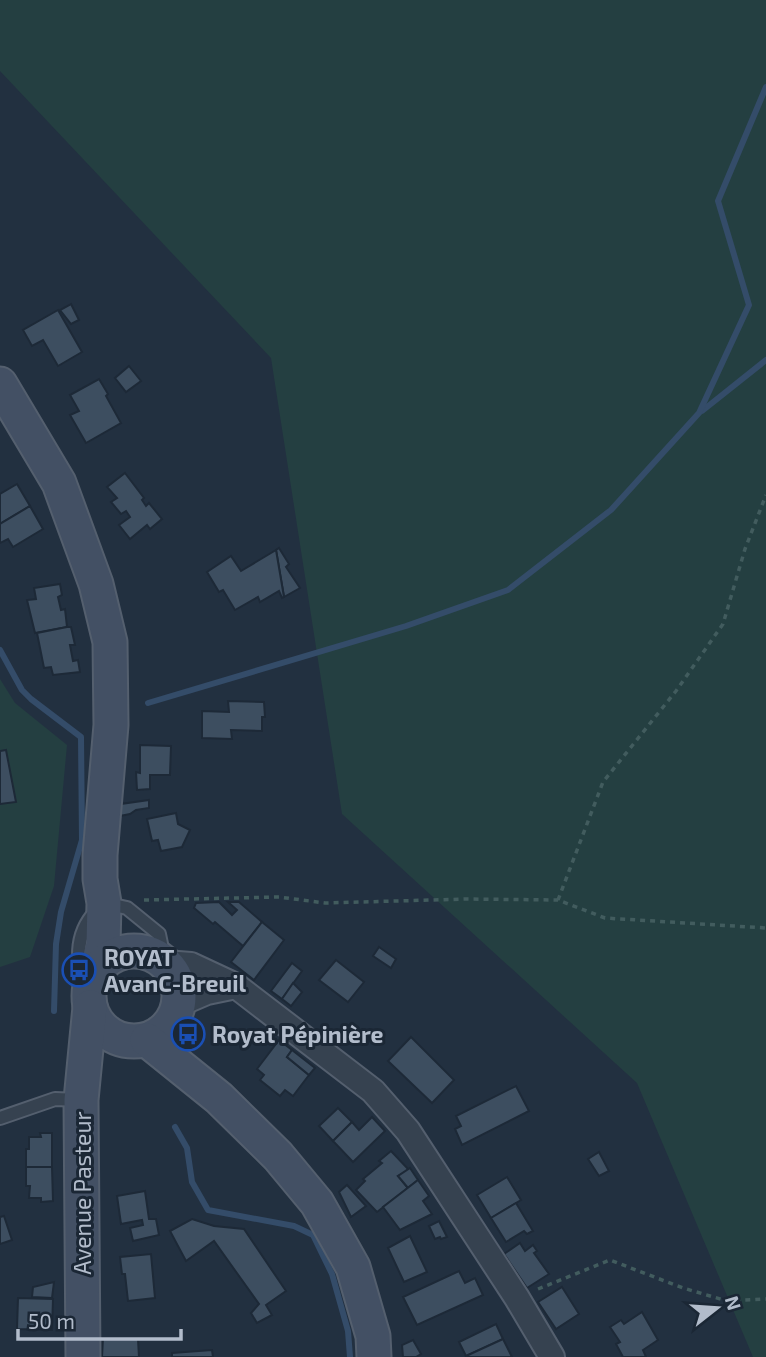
<svg xmlns="http://www.w3.org/2000/svg" width="766" height="1357" font-family="'Exo 2',sans-serif">
  <style>
    .green { fill: #243f41 }
    .lines { fill: none; stroke-linecap: round; stroke-linejoin: round }
    .stream { stroke: #344c69; stroke-width: 6 }
    .building { fill: #3d4e60; stroke: #1d2937; stroke-width: 2 }
    .service-casing { stroke: #545f6e; stroke-width: 16 }
    .minor-casing { stroke: #545f6e; stroke-width: 28 }
    .secondary-casing { stroke: #545f6e; stroke-width: 37 }
    .path { stroke: #425c5e; stroke-width: 3.5; stroke-dasharray: 5 5; stroke-linecap: butt }
    .service { stroke: #364250; stroke-width: 12 }
    .minor { stroke: #364250; stroke-width: 24 }
    .secondary { stroke: #435064; stroke-width: 33 }
    .labels { text-anchor: middle; dominant-baseline: central; stroke-width: 6; stroke-linejoin: round; paint-order: stroke }
    .poi-label { font-size: 23px; font-weight: bold; fill: #b2bccb; stroke: #1b2735; text-anchor: start }
    .street-label { font-size: 23px; fill: #b2bccb; stroke: #1b2735 }
  </style>
  <rect width="100%" height="100%" fill="#223040"/>
  <g class="green">
    <polygon points="0,0 766,0 766,1357 753,1357 637,1083 342,814 271,358 0,71"/>
    <polygon points="0,679 15,703 67,745 54,886 30,957 0,967"/>
  </g>
  <g class="lines">
    <g class="stream">
      <polyline points="702,411 766,360"/>
      <polyline points="0,650 22,690 31,699 81,737 82,840 61,912 56,944 54,1011"/>
      <polyline points="148,703 406,626 508,590 611,510 699,413 749,305 718,201 766,87"/>
      <polyline points="175,1127 187,1148 192,1182 208,1210 294,1226 313,1235 332,1274 348,1331 350,1357"/>
    </g>
  </g>
  <g class="building">
    <polygon points="71,304 79,320 71,324 60,310"/>
    <polygon points="58,310 82,352 58,366 43,340 32,346 23,330"/>
    <polygon points="129,366 141,381 126,392 115,378"/>
    <polygon points="99,379 108,394 106,396 121,423 86,443 70,415 79,411 70,395"/>
    <polygon points="125,473 144,498 142,500 146,506 149,503 162,519 150,529 147,525 130,539 119,525 130,517 126,511 121,514 111,502 117,498 107,487"/>
    <polygon points="17,484 30,506 0,524 0,494"/>
    <polygon points="30,506 43,529 13,547 8,539 0,543 0,524"/>
    <polygon points="279,548 289,564 286,567 300,588 284,597 276,550"/>
    <polygon points="276,550 284,597 282,598 279,591 260,602 258,597 235,610 223,590 219,592 207,572 231,556 241,571"/>
    <polygon points="60,584 62,595 58,597 61,610 65,609 67,627 35,633 27,600 36,599 34,588"/>
    <polygon points="67,627 71,627 75,645 70,645 73,661 78,660 80,672 53,675 51,667 44,668 37,633"/>
    <polygon points="228,701 264,702 265,717 262,717 262,731 231,730 232,739 202,738 202,711 229,712"/>
    <polygon points="140,745 171,746 170,775 150,775 150,789 137,790 136,772 140,773"/>
    <polygon points="6,750 16,802 0,804 0,751"/>
    <polygon points="149,800 149,808 136,810 130,814 120,816 121,804"/>
    <polygon points="176,813 178,824 190,830 182,847 161,851 158,840 152,841 147,819"/>
    <polygon points="219,902 232,915 237,910 228,902 239,902 262,922 243,946 215,922 213,924 194,908 196,903"/>
    <polygon points="262,922 284,940 254,980 231,962"/>
    <polygon points="379,947 396,959 391,968 373,956"/>
    <polygon points="336,960 364,982 348,1002 319,980"/>
    <polygon points="292,963 302,971 282,999 271,991"/>
    <polygon points="293,983 302,992 291,1006 282,999"/>
    <polygon points="411,1037 454,1080 432,1103 388,1061"/>
    <polygon points="279,1040 292,1050 287,1057 309,1075 293,1096 285,1090 280,1096 260,1080 264,1075 257,1069"/>
    <polygon points="292,1050 315,1068 309,1075 287,1057"/>
    <polygon points="516,1086 529,1111 462,1145 455,1129 461,1126 456,1116"/>
    <polygon points="338,1108 352,1122 333,1141 319,1126"/>
    <polygon points="372,1117 385,1131 353,1162 333,1141 352,1122 359,1130"/>
    <polygon points="40,1133 52,1133 52,1167 26,1167 26,1149 29,1149 29,1137 41,1137"/>
    <polygon points="391,1151 409,1170 398,1176 408,1188 377,1212 356,1190 365,1181 363,1179 382,1163 379,1161"/>
    <polygon points="599,1152 609,1171 599,1176 588,1159"/>
    <polygon points="26,1167 52,1167 53,1201 41,1202 41,1198 29,1198 30,1186 26,1186"/>
    <polygon points="410,1168 418,1180 408,1188 398,1176"/>
    <polygon points="507,1177 521,1200 491,1218 477,1195"/>
    <polygon points="418,1180 429,1196 423,1201 432,1214 400,1230 383,1207"/>
    <polygon points="347,1185 366,1206 351,1217 339,1192"/>
    <polygon points="145,1191 149,1219 156,1219 159,1235 133,1241 130,1228 143,1225 142,1220 121,1224 117,1196"/>
    <polygon points="516,1203 533,1231 527,1234 524,1231 506,1242 491,1218"/>
    <polygon points="4,1216 12,1240 0,1244 0,1217"/>
    <polygon points="192,1219 214,1226 244,1229 286,1291 266,1305 272,1315 257,1323 251,1313 259,1304 214,1241 186,1261 170,1231"/>
    <polygon points="439,1221 447,1237 441,1239 440,1237 435,1239 429,1226"/>
    <polygon points="410,1236 427,1272 404,1282 388,1248"/>
    <polygon points="520,1243 525,1251 533,1245 537,1251 534,1253 549,1274 527,1288 504,1254"/>
    <polygon points="151,1254 155,1298 128,1301 125,1274 122,1274 120,1257"/>
    <polygon points="459,1271 465,1283 475,1278 483,1295 417,1325 403,1297"/>
    <polygon points="54,1282 52,1298 32,1297 33,1287"/>
    <polygon points="562,1287 579,1314 556,1329 538,1302"/>
    <polygon points="18,1298 53,1299 52,1330 17,1329"/>
    <polygon points="642,1312 658,1340 643,1350 646,1357 623,1357 616,1344 620,1342 610,1327 621,1320 624,1324"/>
    <polygon points="496,1324 503,1339 466,1356 459,1342"/>
    <polygon points="103,1338 138,1339 139,1357 102,1357"/>
    <polygon points="503,1339 512,1357 467,1357 466,1356"/>
    <polygon points="413,1340 421,1354 416,1357 403,1357 402,1345"/>
    <polygon points="212,1350 213,1357 172,1357 172,1353"/>
  </g>
  <g class="lines">
    <defs>
      <g id="service">
        <path d="M90,1006C81,978 71,947 89,920C93,914 99,908 104,903L127,908L159,934L165,963"/>
        <polyline points="0,1118 55,1099 80,1100"/>
      </g>
      <g id="minor">
        <polyline points="165,963 191,965 236,986 373,1091 408,1131 517,1298 552,1357"/>
        <polyline points="179,1004 207,992 236,986"/>
      </g>
      <g id="secondary">
        <polyline points="0,384 59,483 96,584 110,642 111,725 100,855 100,879 104,903 103,945 96,972"/>
        <circle cx="134" cy="996" r="45"/>
        <polyline points="147,1040 219,1098 278,1156 317,1203 353,1267 373,1336 374,1357"/>
        <polyline points="83,1357 81,1100 90,1007"/>
      </g>
    </defs>
    <use href="#service" class="service-casing"/>
    <use href="#minor" class="minor-casing"/>
    <use href="#secondary" class="secondary-casing"/>
    <g class="path">
      <polyline points="144,900 279,897 325,903 467,899 558,900 605,918 766,928"/>
      <polyline points="558,900 603,782 676,691 723,624 745,549 766,495"/>
      <polyline points="538,1289 610,1260 683,1288 727,1301 766,1299"/>
    </g>
    <use href="#service" class="service"/>
    <use href="#minor" class="minor"/>
    <use href="#secondary" class="secondary"/>
  </g>
  <defs>
    <symbol id="bus-ring" viewBox="-11 -11 22 22"><circle r="9.5" fill="#1b2735" stroke="#1a4fb4" stroke-width="1.5"/><path d="M-5-6H5V4H4V6H2V4H-2V6H-4V4H-5ZM-3.5-4V0h7V-4ZM-3.5 1.2v1.5H-2V1.2ZM2 1.2v1.5H3.5V1.2Z" fill="#1a4fb4"/></symbol>
  </defs>
  <g fill-rule="evenodd">
    <use href="#bus-ring" x="60" y="951" width="38" height="38"/>
    <use href="#bus-ring" x="169" y="1015" width="38" height="38"/>
  </g>
  <g class="labels">
    <g class="poi-label">
      <text x="104" y="957">ROYAT<tspan x="104" dy="26">AvanC-Breuil</tspan></text>
      <text x="212" y="1034">Royat Pépinière</text>
    </g>
    <g class="street-label">
      <text transform="translate(82 1193) rotate(-90)">Avenue Pasteur</text>
    </g>
  </g>
  <g transform="translate(717 1308) rotate(73)" stroke="#1b2735" stroke-width="5" paint-order="stroke">
  <path d="M0-5L12 26L0 18L-12 26Z" fill="#b2bccb"/>
  <text y="-10" font-size="19" font-weight="bold" text-anchor="middle" fill="#b2bccb">N</text>
  </g>
  <path d="M18 1329v10h163v-10" fill="none" stroke="#b2bccb" stroke-width="3.5"/>
  <text x="28" y="1329" font-size="21" fill="#b2bccb" stroke="#1b2735" stroke-width="5" paint-order="stroke">50 m</text>
</svg>
